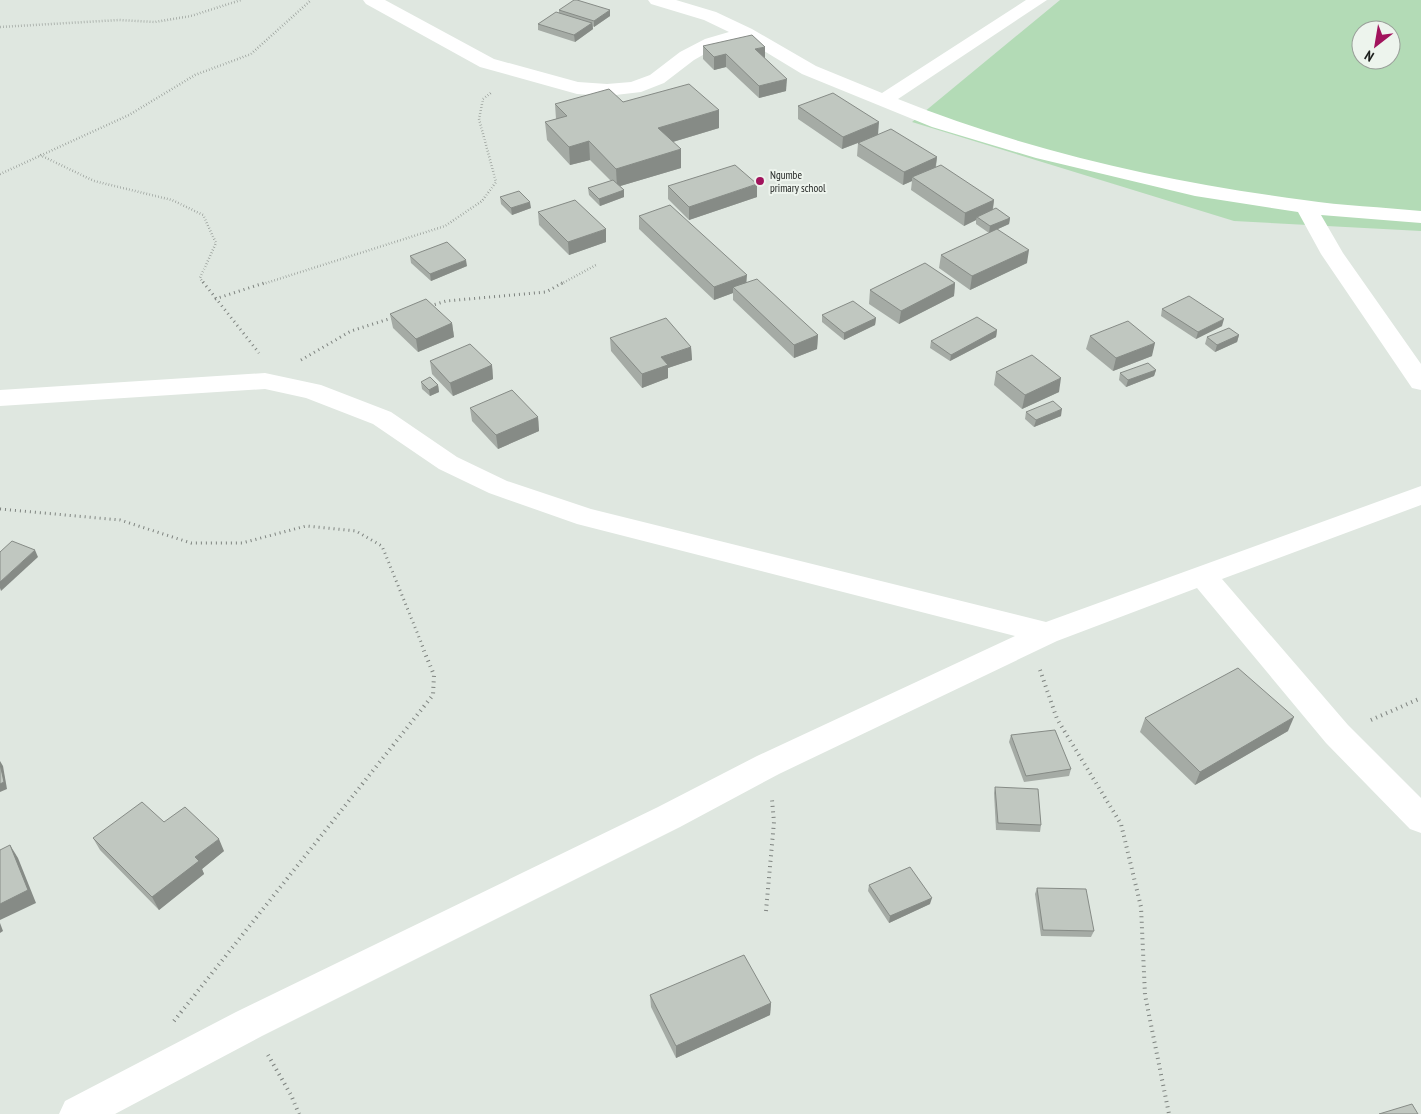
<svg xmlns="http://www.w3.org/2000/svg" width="1421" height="1114" font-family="'PT Sans Narrow',sans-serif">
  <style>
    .green { fill: #b3dbb6; fill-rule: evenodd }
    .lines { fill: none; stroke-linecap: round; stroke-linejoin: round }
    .path-far2 { stroke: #7e837f; stroke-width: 2.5; stroke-dasharray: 0.5 2.5; stroke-linecap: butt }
    .path-far1 { stroke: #7e837f; stroke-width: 3; stroke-dasharray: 1 4; stroke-linecap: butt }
    .path { stroke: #7e837f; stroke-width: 4; stroke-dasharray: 1 4.5; stroke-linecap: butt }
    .minor { fill: #fff; fill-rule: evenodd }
    .wall { fill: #a5aba5 }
    .shaded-wall { fill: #868b86 }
    .building { fill: #c0c7c0; stroke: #868b86 }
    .poi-dot { fill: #a1135c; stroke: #edf4ed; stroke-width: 2 }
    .labels { text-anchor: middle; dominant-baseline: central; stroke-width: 4; stroke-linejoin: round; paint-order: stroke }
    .far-poi-label { font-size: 11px; fill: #1b1e1c; stroke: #edf4ed; text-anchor: start }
  </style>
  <rect width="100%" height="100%" fill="#dfe7e0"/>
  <path class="green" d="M1060,0H1421V231L1234,221L912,122ZM1361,30H1391V60H1361Z"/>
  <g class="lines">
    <g class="path-far2">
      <polyline points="0,27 119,20 155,22 191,16 241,0"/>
      <polyline points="40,155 94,181 172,200 203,215 216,243 200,278 204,284"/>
      <polyline points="0,174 129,115 195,75 251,54 311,0"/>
      <polyline points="263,284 445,226 482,201 496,182 479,119 483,99 492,92"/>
      <polyline points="561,284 596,265"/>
    </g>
    <g class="path-far1">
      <polyline points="203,282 259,353"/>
      <polyline points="215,299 267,282"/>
      <polyline points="430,306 446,301 546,292 564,282"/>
      <polyline points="301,360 351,331 395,317"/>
      <polyline points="0,509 120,520 191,543 242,543 306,526 356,531 382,546 423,647"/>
    </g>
    <g class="path">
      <polyline points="1040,670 1057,719 1121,824 1141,907 1145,995 1169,1114"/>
      <polyline points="1371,720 1421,698"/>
      <polyline points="766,911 774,822 772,800"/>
      <polyline points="174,1021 433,695 434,675 422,646"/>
      <polyline points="268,1055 291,1095 299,1114"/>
    </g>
    <g class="minor">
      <path d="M363,0H385L494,59L578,82L607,84L631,82L650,75L680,52L705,39L729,32L704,20L651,4L648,0H676L716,12L752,29L816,66L882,93L1026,0H1047L898,99C1027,151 1167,182 1304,200C1343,206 1382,207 1421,211V223L1321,215L1343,253L1421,364V390L1412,388L1321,254L1298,212L1195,196L1036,158L932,127L802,74L744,39L717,47L694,60L664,83L641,92L607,96L577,94L480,67L366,4Z"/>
      <polygon points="265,373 321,385 391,412 457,457 507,481 591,509 1046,622 1421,486 1421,505 1222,579 1348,725 1421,798 1421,833 1410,829 1326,743 1197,588 1057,641 779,774 680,827 262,1036 115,1114 59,1114 65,1101 236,1012 658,807 757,756 1015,636 577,524 489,493 439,469 373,424 306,398 265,389 0,406 0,390"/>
    </g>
  </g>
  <g class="wall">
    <polygon points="559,10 610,16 594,27 593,26 593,29 575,42 538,30 538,24 559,13"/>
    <polygon points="703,46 765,59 786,91 759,98 726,67 714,70 703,59"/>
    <polygon points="623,102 719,110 719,128 673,142 681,168 620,186 624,190 624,197 600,206 589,195 588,188 611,181 590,160 570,165 547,140 545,122 556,119 555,104"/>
    <polygon points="798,106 878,134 937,157 936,167 994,200 993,210 1010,218 1009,224 998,229 1027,263 970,290 939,268 941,255 989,233 976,224 976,220 964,226 911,190 912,181 903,185 857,156 858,143 842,149 798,119"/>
    <polygon points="668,186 757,197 689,220 668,199"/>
    <polygon points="500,197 531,208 512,215 501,204"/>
    <polygon points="538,212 606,242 569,255 539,225"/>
    <polygon points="639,216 746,282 818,335 817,349 794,358 733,300 733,293 714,300 639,229"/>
    <polygon points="410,256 467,266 431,281 411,263"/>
    <polygon points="955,283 954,296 899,324 869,304 870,290"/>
    <polygon points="1162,309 1222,326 1196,339 1161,316"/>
    <polygon points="390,314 452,323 454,337 418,352 393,328"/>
    <polygon points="822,315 876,318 875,325 844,340 822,322"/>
    <polygon points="997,330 996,337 950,361 930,348 931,341"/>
    <polygon points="1239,335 1237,342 1215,352 1205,344 1207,337"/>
    <polygon points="1090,336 1152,356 1113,371 1086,349"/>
    <polygon points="610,338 691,347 692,360 668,368 668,378 642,388 611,351"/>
    <polygon points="430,361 492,365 493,379 453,396 432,374"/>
    <polygon points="1156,370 1154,376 1126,387 1119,380 1120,373"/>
    <polygon points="996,372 1059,392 1022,409 994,385"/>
    <polygon points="421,382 438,385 439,392 430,396 422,389"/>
    <polygon points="470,408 538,417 539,431 498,449 472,421"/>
    <polygon points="1026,412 1061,416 1034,427 1025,419"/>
    <polygon points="1145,718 1288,731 1195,785 1140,732"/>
    <polygon points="1011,735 1071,769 1069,776 1024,782 1009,742"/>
    <polygon points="995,787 1041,825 1040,832 996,830 994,793"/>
    <polygon points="164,822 224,851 202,869 204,874 159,910 100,850 93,838"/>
    <polygon points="869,885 930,904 889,923 868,891"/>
    <polygon points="1037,888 1094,931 1091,937 1041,936 1035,894"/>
    <polygon points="650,995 771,1003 770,1015 676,1058 651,1007"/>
  </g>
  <g class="shaded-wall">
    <polygon points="610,10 610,16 594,27 594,21"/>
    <polygon points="592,23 593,29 575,42 574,35"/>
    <polygon points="765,47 765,59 755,49"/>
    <polygon points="726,54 726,67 714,70 714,57"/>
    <polygon points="787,79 786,91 759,98 759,86"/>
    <polygon points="719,110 719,128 659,146 658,128"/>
    <polygon points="879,122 878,135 842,149 843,137"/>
    <polygon points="589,141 590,160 570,165 569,147"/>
    <polygon points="681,149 681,168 617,187 616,169"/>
    <polygon points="937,157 935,170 912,177 912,181 903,185 904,172"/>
    <polygon points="757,184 757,197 689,220 689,207"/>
    <polygon points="624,190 624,197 600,206 599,199"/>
    <polygon points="994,200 992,213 977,217 976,220 964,226 965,213"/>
    <polygon points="530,202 531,208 512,215 511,208"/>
    <polygon points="1010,218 1009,224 989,233 990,226"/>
    <polygon points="606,229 606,242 569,255 568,242"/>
    <polygon points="1029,250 1027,263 970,290 972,276"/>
    <polygon points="466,260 467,266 431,281 430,274"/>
    <polygon points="747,275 746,288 733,287 733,293 714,300 714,287"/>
    <polygon points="955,283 954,296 899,324 901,311"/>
    <polygon points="876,318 875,325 844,340 844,333"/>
    <polygon points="1224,319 1222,326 1196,339 1198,332"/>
    <polygon points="452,323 454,337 418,352 416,339"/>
    <polygon points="997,330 996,337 950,361 951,355"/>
    <polygon points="818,335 817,349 794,358 794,345"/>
    <polygon points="1239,335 1237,342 1215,352 1217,345"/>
    <polygon points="1155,343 1152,356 1113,371 1116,358"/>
    <polygon points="691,347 692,360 668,368 668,378 642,388 642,374 661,357"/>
    <polygon points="492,365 493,379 453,396 450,383"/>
    <polygon points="1156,370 1154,376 1126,387 1128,380"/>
    <polygon points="1061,378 1059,392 1022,409 1025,395"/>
    <polygon points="438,385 439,392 430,396 429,390"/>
    <polygon points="1062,409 1061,416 1034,427 1036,420"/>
    <polygon points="538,417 539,431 498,449 496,435"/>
    <polygon points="35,550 38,557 1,591 0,588 0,582"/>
    <polygon points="1294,717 1288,731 1195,785 1200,772"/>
    <polygon points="0,761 3,766 7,789 0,792"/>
    <polygon points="219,839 224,851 202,869 204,874 159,910 152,897 195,857"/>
    <polygon points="10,845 18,858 36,903 0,920 0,904"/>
    <polygon points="932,898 930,904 889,923 890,916"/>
    <polygon points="0,923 3,931 0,933"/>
    <polygon points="771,1003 770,1015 676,1058 676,1046"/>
  </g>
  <g class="building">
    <polygon points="574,0 577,0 610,10 594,21 559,10"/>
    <polygon points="556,12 592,23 574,35 538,24"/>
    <polygon points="752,35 765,47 755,49 787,79 759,86 726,54 714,57 703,46"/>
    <polygon points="689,84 719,110 658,128 681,149 616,169 589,141 569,147 545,122 567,116 555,104 609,89 623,102"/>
    <polygon points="833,93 879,122 843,137 798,106"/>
    <polygon points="891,129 937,157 904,172 858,143"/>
    <polygon points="735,165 757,184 689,207 668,186"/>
    <polygon points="941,165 994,200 965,213 912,177"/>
    <polygon points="613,180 624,190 599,199 588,188"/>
    <polygon points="519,191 530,202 511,208 500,197"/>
    <polygon points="575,200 606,229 568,242 538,212"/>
    <polygon points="670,205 747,275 714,287 639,216"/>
    <polygon points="996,208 1010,218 990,226 977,217"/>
    <polygon points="997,229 1029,250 972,276 941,255"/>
    <polygon points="447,242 466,260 430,274 410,256"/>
    <polygon points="925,263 955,283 901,311 870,290"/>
    <polygon points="757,279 818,335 794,345 733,287"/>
    <polygon points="1189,296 1224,319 1198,332 1162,309"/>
    <polygon points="426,299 452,323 416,339 390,314"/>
    <polygon points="853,301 876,318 844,333 822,315"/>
    <polygon points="977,317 997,330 951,355 931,341"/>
    <polygon points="666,318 691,347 661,357 668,365 642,374 610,338"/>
    <polygon points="1128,321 1155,343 1116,358 1090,336"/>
    <polygon points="1229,328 1239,335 1217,345 1207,337"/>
    <polygon points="470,344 492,365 450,383 430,361"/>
    <polygon points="1032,355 1061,378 1025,395 996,372"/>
    <polygon points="1148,363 1156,370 1128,380 1120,373"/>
    <polygon points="430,377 438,385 429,390 421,382"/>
    <polygon points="512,390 538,417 496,435 470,408"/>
    <polygon points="1053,401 1062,409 1036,420 1026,412"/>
    <polygon points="12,541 35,550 0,582 0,552"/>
    <polygon points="1238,668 1294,717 1200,772 1145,718"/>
    <polygon points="1055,730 1071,769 1026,776 1011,735"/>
    <polygon points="0,764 4,782 0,784"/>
    <polygon points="995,787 1038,789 1041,825 998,823"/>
    <polygon points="142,802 164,822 185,807 219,839 195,857 199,861 152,897 93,838"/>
    <polygon points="10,845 28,890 0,904 0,850"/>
    <polygon points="910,867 932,898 890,916 869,885"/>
    <polygon points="1037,888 1086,889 1094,931 1043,930"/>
    <polygon points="744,955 771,1003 676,1046 650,995"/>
    <polygon points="1412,1104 1418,1114 1379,1114"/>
  </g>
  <circle class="poi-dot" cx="760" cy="181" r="5"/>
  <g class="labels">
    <g class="far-poi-label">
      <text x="770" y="175">Ngumbe<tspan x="770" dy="13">primary school</tspan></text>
    </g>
  </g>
  <g transform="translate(1376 45) rotate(211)"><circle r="24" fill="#edf4ed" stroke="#999e99"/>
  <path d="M0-4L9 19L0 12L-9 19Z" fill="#a1135c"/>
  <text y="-8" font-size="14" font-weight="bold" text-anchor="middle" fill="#1b1e1c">N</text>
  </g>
</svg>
